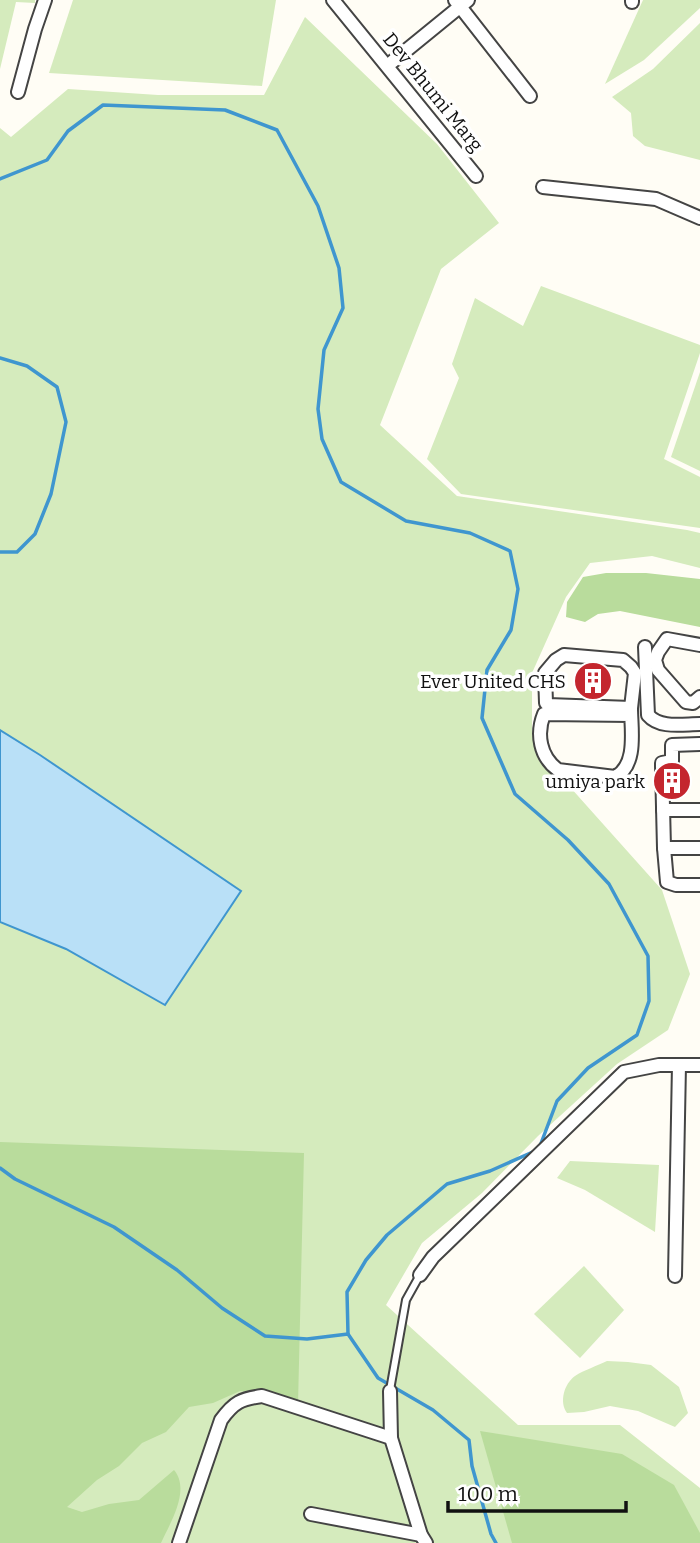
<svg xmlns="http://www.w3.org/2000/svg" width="700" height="1543" font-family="Bitter,serif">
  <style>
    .green { fill: #d5ebbd }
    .forest { fill: #b9dc9c }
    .water { fill: #b9e0f7; stroke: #3f96cf; stroke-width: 2 }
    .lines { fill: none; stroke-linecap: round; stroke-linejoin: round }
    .stream { stroke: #3f96cf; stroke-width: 3.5 }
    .lane-casing { stroke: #444; stroke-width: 10 }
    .street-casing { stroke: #444; stroke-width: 16 }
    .lane { stroke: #fff; stroke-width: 6 }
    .street { stroke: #fff; stroke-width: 12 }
    .labels { text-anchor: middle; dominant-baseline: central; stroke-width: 7; stroke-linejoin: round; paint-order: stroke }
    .street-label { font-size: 19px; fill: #111; stroke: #fff }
    .poi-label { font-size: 19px; fill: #111; stroke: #fff; text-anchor: end }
  </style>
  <rect width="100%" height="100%" fill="#fffdf5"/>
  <g class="green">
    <polygon points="0,0 35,0 35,3 16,2 0,69"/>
    <polygon points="73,0 276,0 262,86 49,73"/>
    <polygon points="643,0 700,0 700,8 644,60 605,84"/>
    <polygon points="305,17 437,144 499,223 441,269 380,425 457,496 687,530 700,533 700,568 652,556 590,563 566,597 532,673 532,735 553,768 662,890 690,974 668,1030 617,1064 538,1136 482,1193 422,1243 386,1305 518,1425 620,1425 700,1488 700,1543 0,1543 0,128 11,137 68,89 158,95 264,95"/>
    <polygon points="700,23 700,160 645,146 633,136 631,113 612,97 653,69"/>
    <polygon points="541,286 700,345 700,353 664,459 700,477 700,528 461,494 427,459 459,378 452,364 475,298 523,326"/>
    <polygon points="700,372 700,471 671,457"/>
    <polygon points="570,1161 659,1165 655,1232 585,1190 557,1178"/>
    <polygon points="584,1266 624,1310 580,1358 534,1314"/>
    <path d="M607,1361L628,1362L651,1365L679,1387L688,1413L675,1427L638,1411L610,1406L584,1412L567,1413C559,1402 564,1384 575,1376C584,1370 597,1366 607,1361Z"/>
  </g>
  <g class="forest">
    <polygon points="606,573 646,573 700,579 700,627 620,611 598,614 585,622 566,617 567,602 583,577"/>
    <path d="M0,1142L304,1153L298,1404L267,1393L240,1391L213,1403L189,1407L166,1432L142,1443L119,1466L97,1480L67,1507L82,1512L109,1504L139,1500L174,1470C191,1490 170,1523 161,1543H0Z"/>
    <polygon points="480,1431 622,1454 674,1485 700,1533 700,1543 512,1543"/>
  </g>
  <polygon class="water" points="0,730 40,755 241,891 165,1005 66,949 0,922"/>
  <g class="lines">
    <g class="stream">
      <polyline points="0,179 47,160 68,131 103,105 225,110 277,130 318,206 339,268 343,308 324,350 318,409 322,439 341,482 406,521 470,533 510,551 518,589 511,630 487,670 482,718 515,794 568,840 609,884 648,956 649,1001 637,1035 588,1068 557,1101 540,1146"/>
      <polyline points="0,358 27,366 57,387 66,422 51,494 35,534 17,552 0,552"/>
      <polyline points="0,1168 15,1179 114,1227 177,1270 222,1308 265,1336 307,1339 348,1334 378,1378 433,1410 469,1440 472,1466 491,1534 496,1543"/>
      <polyline points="348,1334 347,1292 366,1260 387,1235 447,1184 490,1171 535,1151"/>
    </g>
    <defs>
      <polyline id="lane" points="390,1390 406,1300 420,1275"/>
      <g id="street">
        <polyline points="333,0 476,176"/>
        <polyline points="455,0 530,96"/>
        <polyline points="632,0 632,2"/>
        <polyline points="392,62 468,0"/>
        <polyline points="18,92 35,29 45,0"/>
        <polyline points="543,187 656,199 700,218"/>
        <polyline points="700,645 667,639 658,652 655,660 658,670 686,702 693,703 700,697"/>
        <path d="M645,647L648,715C660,729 683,724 700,724"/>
        <path d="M631,715L544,714C536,734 540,757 558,770L615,777C638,765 631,729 631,708L548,705L546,703L545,673L556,660L564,655L623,660L631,667L635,673L631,708"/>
        <polyline points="700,744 672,745 672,761 662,763 662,766 664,848 667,882 676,885 700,885"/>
        <polyline points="663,810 700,810"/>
        <polyline points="664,848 700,848"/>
        <polyline points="420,1275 433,1257 624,1072 659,1065 700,1065"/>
        <polyline points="675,1276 679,1065"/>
        <polyline points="390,1391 391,1438 421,1535 426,1543"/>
        <polyline points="311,1514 421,1535"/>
        <path d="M179,1543L221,1420C234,1402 241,1399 262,1396L391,1438"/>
      </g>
    </defs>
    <use href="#lane" class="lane-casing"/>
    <use href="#street" class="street-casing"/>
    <use href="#lane" class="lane"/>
    <use href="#street" class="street"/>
  </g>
  <defs>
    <symbol id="building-disc" viewBox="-11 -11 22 22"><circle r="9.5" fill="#c4262e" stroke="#fff"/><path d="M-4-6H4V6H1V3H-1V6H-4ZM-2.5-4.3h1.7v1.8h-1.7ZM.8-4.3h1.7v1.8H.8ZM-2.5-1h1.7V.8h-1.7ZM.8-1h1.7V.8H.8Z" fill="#fff"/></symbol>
  </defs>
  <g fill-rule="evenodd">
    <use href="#building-disc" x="571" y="659" width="44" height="44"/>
    <use href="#building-disc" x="650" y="759" width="44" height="44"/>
  </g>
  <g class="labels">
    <g class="street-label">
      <text transform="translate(433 92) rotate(51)">Dev Bhumi Marg</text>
    </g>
    <g class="poi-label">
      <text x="566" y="681">Ever United CHS</text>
      <text x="645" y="781">umiya park</text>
    </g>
  </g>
  <path d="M448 1501v10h178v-10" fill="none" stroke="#111111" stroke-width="3.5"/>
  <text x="458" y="1501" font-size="21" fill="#111111" stroke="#ffffff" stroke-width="5" paint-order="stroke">100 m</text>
</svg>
